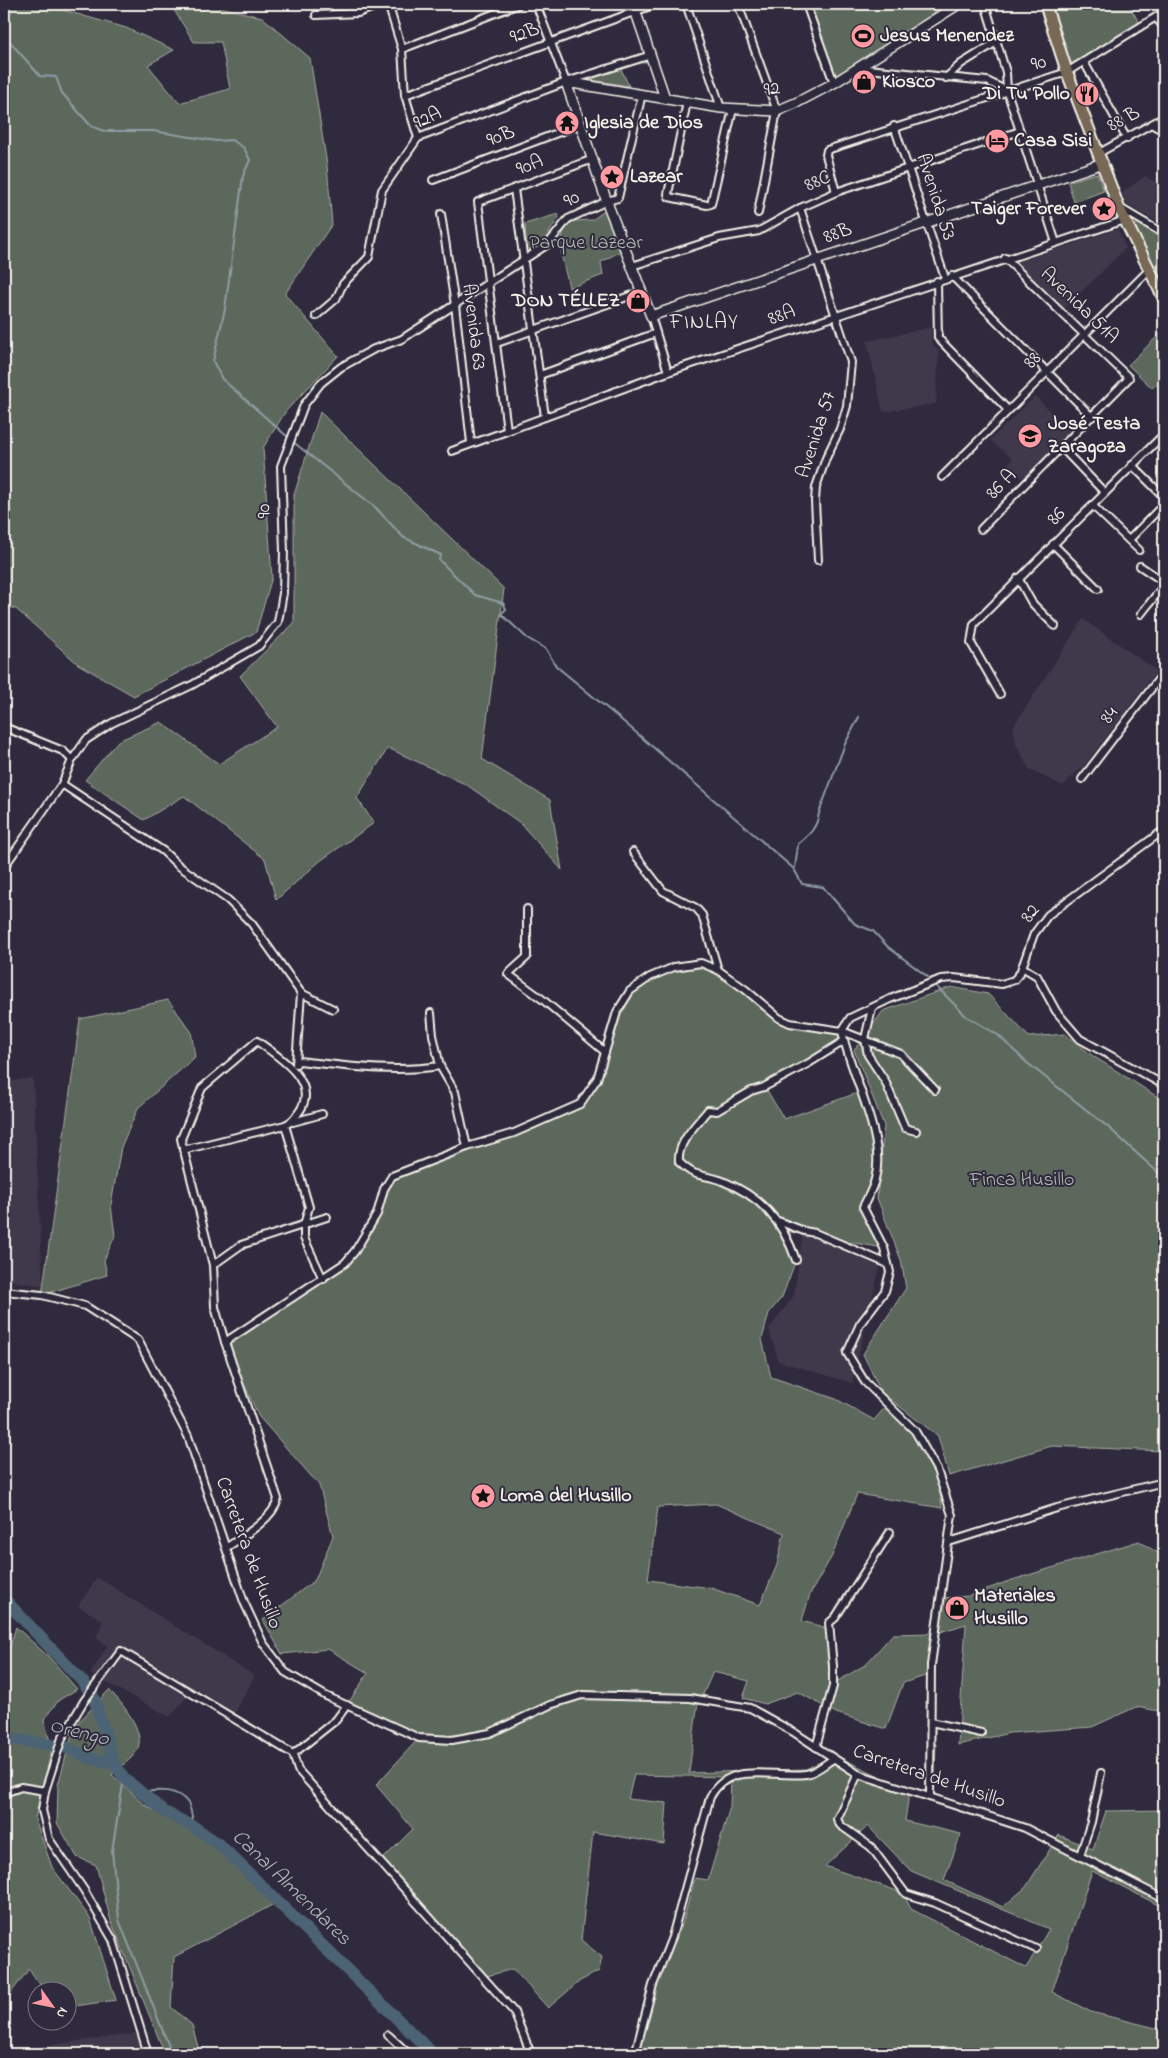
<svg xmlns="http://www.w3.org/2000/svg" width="1168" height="2058" font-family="'Indie Flower',sans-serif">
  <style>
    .built { fill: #40374c }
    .green { fill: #5d685c; stroke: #a8aca2; fill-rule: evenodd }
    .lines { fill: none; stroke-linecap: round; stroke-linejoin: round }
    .stream { stroke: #8f9ca3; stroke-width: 2 }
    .river { stroke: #4c6475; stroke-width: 12 }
    .street-casing { stroke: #f4f1e8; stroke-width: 10 }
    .secondary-casing { stroke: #f4f1e8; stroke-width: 12 }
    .primary-casing { stroke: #f4f1e8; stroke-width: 14 }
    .street { stroke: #2f2a3d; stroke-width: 6 }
    .secondary { stroke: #2f2a3d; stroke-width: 9 }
    .primary { stroke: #776954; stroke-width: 10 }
    .labels { text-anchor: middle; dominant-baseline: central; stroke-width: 4; stroke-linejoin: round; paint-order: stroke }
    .street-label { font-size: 20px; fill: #f4f1e8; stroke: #2f2a3d }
    .poi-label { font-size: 20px; font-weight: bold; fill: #f4f1e8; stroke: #2f2a3d; text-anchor: start }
    .park-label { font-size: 20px; fill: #b8bab0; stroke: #2f2a3d }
    .neighbourhood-label { font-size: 21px; letter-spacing: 1px; fill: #f4f1e8; stroke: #2f2a3d }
    .water-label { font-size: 21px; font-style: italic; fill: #b1b9ba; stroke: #2f2a3d }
  </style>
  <rect width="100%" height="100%" fill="#2f2a3d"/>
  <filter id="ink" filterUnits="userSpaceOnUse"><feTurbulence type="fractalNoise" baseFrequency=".02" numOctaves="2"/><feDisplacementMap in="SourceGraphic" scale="10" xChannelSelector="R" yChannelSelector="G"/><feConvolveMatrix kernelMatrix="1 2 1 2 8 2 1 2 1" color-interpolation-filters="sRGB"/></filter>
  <g filter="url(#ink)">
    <g class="built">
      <polygon points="1145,176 1164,187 1164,226 1127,205 1122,193"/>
      <polygon points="1118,229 1126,248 1064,309 1014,263"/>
      <polygon points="932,327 932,343 939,352 936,404 883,412 867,341"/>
      <polygon points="1035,396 1071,432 1022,478 1007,465 1013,459 990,440"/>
      <polygon points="1083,619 1157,671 1088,761 1063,786 1029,769 1016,744 1013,727"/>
      <polygon points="33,1078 43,1286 4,1280 4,1082"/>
      <polygon points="812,1230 882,1258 852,1383 778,1361 769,1329 794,1295 802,1237"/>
      <polygon points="97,1577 255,1676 235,1713 194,1688 170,1717 90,1674 107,1646 96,1638 103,1621 78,1606"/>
      <polygon points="139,2033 142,2054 4,2053 4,2051"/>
    </g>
    <g class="green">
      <polygon points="4,4 42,4 126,28 174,50 148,65 179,103 230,89 221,42 194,42 170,4 207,4 262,17 310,58 327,165 332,224 285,294 338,356 286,411 263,448 272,577 256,632 134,696 78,664 16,609 4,606"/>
      <polygon points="806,4 959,4 834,83"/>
      <polygon points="1045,4 1128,4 1142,27 1067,72"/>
      <polygon points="621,69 629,86 587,79"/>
      <polygon points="1097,173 1104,191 1074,202 1068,182"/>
      <polygon points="1109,201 1114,217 1110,219 1102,204"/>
      <path d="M608,208L621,251L601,262L603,275L569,288C565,265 551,237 573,221L592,220Z"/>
      <polygon points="558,214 559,217 545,239 527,251 525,224"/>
      <polygon points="1137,223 1164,238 1164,286 1134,226"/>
      <polygon points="1164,330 1164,378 1152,388 1128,365"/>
      <polygon points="320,412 504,589 482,759 550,800 562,870 520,823 467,785 388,748 357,798 374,823 320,861 276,900 265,859 184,796 144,820 85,780 118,741 161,722 219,764 277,727 240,676 294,623 294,495"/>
      <path d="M701,963L718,970L779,1018L842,1031L844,1041L765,1087L784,1119L860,1092L874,1132L876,1178L863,1207L884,1248L784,1231L796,1260L782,1297L769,1313L762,1339L771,1377L836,1399L874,1420L888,1404L915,1431L937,1470L942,1508L857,1494L832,1556L810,1594L802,1621L834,1630L836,1682L865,1665L893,1634L931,1633L943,1598L969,1596L1006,1582L1139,1541L1164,1557V1717L1159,1711L1136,1707L1092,1727L1009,1733L958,1745L966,1624L940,1632L932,1674L903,1683L886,1729L836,1713L798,1692L765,1704L743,1698L749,1681L713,1672L697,1708L689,1773L806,1769L835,1755L898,1785L926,1791L927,1743L936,1744L934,1801L909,1794L905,1821L961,1834L944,1880L1003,1907L1026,1887L1059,1835L1093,1849L1106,1811L1164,1810V1908L1092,1871L1052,1992L1091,2012L1164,2030V2054H635L664,1958L681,1928L695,1878L708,1880L730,1807L731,1777L634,1775L628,1799L667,1803L664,1844L593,1832L581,1940L602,1957L599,1971L580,1981L548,2008L513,1969L483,1977L380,1862L413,1829L376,1785L419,1738L347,1705L368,1673L328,1649L282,1654L263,1620L315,1580L333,1536L319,1485L259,1417L225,1342L300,1294L355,1251L392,1176L514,1133L580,1104L597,1079L617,1012L630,991L650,977ZM716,1504L784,1533L777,1565L760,1605L711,1588L648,1580L658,1507ZM868,1826L911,1871L1049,1929L1026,1968L911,1909L907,1901L906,1894L825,1866Z"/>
      <polygon points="951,987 988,994 1029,1037 1065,1034 1093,1056 1164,1101 1164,1450 1162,1451 1052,1446 949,1476 938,1436 881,1392 863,1354 906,1288 901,1260 877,1198 884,1126 854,1050 883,1011"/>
      <polygon points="168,1000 191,1031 195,1057 138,1108 121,1147 111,1205 115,1236 104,1260 107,1275 42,1295 80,1019"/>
      <polygon points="16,1627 50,1658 77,1689 59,1700 44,1719 52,1749 35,1819 52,1867 90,1918 116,2000 68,2007 68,1990 44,1990 29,1969 4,2002 4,1664"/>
      <path d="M109,1690C121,1701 147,1733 137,1750C132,1760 119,1767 112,1775L145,1805L198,1835L223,1853L274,1904L174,1957L171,2007L192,2025L200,2054H165L111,1921L96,1865L77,1857L57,1823L58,1785L74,1727Z"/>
    </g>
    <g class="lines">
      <g class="stream">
        <polyline points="4,35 40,76 56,77 62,93 91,126 104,131 153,131 216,141 232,140 244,148 250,160 243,176 225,309 213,361 222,379 289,438"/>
        <polyline points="292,441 375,507 403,537 441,555 439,560 475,595 503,603 506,609 501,614 527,638 546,649 556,666 625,723 794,869 802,884 823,887 855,924 873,931 888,947 932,980"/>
        <path d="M795,868L798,844C809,835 817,828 819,813L845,744L859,717"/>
        <polyline points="934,984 966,1016 998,1035 1026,1062 1108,1127 1164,1178"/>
        <polyline points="124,1778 112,1851 119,1920 172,2054"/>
        <path d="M143,1792C159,1790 177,1788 188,1803C192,1810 192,1820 194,1827"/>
      </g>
      <g class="river">
        <polyline points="4,1599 83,1682 94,1698 114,1763 124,1778 165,1812 194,1827 220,1845 433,2054"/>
        <polyline points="4,1738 65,1747 89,1758 114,1763"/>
      </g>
      <defs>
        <g id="street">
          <polyline points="388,4 402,49 405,95 418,138"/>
          <polyline points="536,4 566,82"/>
          <polyline points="686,4 721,108"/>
          <polyline points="738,4 777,111 758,213"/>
          <polyline points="806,4 834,83"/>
          <polyline points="985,4 1006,72 1007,91 1056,243"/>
          <polyline points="316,15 358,13 382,4"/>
          <polyline points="1156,18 1164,27"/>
          <polyline points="402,49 519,4"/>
          <polyline points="1084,62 1127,139"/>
          <polyline points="858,68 987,81 1007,91"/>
          <polyline points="946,78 961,64 995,43"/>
          <polyline points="405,95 656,4"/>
          <polyline points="687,102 668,194 669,197 707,205 711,204 733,109"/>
          <polyline points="1153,125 1164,131"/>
          <polyline points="894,126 945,278"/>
          <polyline points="1099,153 1164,117"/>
          <polyline points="433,180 581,124"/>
          <polyline points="514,189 545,417"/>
          <polyline points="836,192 826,155 827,150 1067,72 1164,12"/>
          <polyline points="800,208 851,362 847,406 840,429 826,458 816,487 815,501 818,560"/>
          <polyline points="1120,208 1164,234"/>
          <polyline points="441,214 455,305 471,443"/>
          <polyline points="632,266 719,238 759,231 800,208 836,192 1020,131"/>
          <polyline points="952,276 1092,417"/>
          <polyline points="937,281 938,338 1008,410"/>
          <polyline points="316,316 336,299 343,284 369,257 382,190 418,138 566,82 651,55"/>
          <polyline points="651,316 668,372"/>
          <polyline points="497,343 641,292"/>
          <polyline points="540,375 656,333"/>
          <polyline points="507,430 478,202 593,159"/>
          <polyline points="1062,448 1104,492"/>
          <polyline points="452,451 668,372 1125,220"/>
          <polyline points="1132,465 1164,497"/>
          <polyline points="942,477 1149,270"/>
          <polyline points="1092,505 1139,550"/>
          <polyline points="981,529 1129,378 1005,258"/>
          <polyline points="1129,540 1164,504"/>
          <polyline points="1053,544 1098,589"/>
          <polyline points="1140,566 1164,582"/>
          <polyline points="1018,578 1032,603 1055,626"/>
          <polyline points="1141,614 1164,585"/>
          <polyline points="1000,694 971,643 974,624 1164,434"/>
          <polyline points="4,727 63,751 72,760"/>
          <polyline points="1082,779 1164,672"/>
          <polyline points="62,784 163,851 179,866 228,900 252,924 301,993 333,1009"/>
          <polyline points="633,852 663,891 696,908 702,915 718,970"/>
          <polyline points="4,867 62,784 72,760 86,740 112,723 192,685 259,646 278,622 283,593 284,551 281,466 304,405 321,383 341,367 374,349 402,339 548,244 568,219 607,201 618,198 642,94"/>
          <polyline points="527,909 527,957 508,974 542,999 605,1052"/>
          <polyline points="1022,967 1037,976 1056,1011 1080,1039 1164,1085"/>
          <polyline points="872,1008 865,1039 868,1055 885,1081 905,1128 916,1131"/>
          <polyline points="431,1013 433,1035 440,1066 455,1092 467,1147"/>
          <path d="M298,1061C346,1066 393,1073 440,1066"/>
          <polyline points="296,1064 301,993"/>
          <polyline points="293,1122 322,1114"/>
          <polyline points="183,1150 285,1125"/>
          <polyline points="778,1221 804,1231 815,1233 888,1264"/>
          <path d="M796,1260C782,1220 761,1196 720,1180C699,1173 697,1179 679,1162C677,1142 696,1125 708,1110L717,1111L751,1091L764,1087L809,1063L844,1041"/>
          <polyline points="213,1265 241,1245 327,1217"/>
          <polyline points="4,1291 42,1295 85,1306 138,1340 188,1436 244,1602 263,1643 285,1672 326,1696 419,1738 452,1740 490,1733 550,1705 582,1695 690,1698 750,1708 795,1733 858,1774 1025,1828 1164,1899"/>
          <polyline points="225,1342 345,1263 355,1251 377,1214 384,1189 392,1176 467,1147 514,1133 580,1104 597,1079 617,1012 630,991 650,977 674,967 701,963 718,970 746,990 779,1018 790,1023 842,1031 901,1054 935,1090"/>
          <polyline points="949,1542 1057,1508 1164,1482"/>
          <path d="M227,1547C244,1536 273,1519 278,1499L225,1342L215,1307L213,1265L181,1139L202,1088L257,1041C276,1055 318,1080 301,1109C296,1116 294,1121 285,1125L309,1207L304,1225V1238L323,1279"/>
          <polyline points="931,1722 981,1733"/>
          <polyline points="816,1747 833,1686 833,1666 829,1623 835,1618 890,1532"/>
          <polyline points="293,1754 336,1720 347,1705"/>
          <polyline points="858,1774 837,1819 840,1825 871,1847 906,1894 935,1903 1036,1949"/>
          <polyline points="4,1793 21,1787 45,1791"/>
          <path d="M930,1797L931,1665L952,1515L937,1470L915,1431L865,1382L847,1353L860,1324L885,1291L890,1272L884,1248L863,1207C867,1198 873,1189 875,1179C887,1138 850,1074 842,1031L850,1018L890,999L941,979L954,978L1002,984L1014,980L1020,973L1034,934L1048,915L1164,830"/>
          <polyline points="1080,1855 1091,1822 1101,1773"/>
          <polyline points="388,2035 409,2054"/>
          <polyline points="148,2054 113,1940 84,1890 49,1839 42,1810 45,1791 62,1738 84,1701 121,1651 293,1754 298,1770 514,2012 531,2054"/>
          <path d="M635,2054L653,1985L672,1937L710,1797C730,1760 770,1778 806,1774C815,1773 825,1764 833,1759"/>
        </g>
        <g id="secondary">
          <polyline points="633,4 665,98"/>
          <polyline points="959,4 834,83 798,102 777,111 721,108 566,82 608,205 651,316 1103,163"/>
        </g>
        <polyline id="primary" points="1045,4 1067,72 1119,208 1164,299"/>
      </defs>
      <use href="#street" class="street-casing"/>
      <use href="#secondary" class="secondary-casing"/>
      <use href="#primary" class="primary-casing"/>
      <use href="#street" class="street"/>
      <use href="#secondary" class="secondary"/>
      <use href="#primary" class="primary"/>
    </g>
  </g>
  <defs>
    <symbol id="stadium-disc" viewBox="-11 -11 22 22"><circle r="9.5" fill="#ff9aa2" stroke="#2f2a3d"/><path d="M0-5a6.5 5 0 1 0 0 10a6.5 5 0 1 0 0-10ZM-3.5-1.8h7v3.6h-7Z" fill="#111"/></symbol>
    <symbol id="shop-disc" viewBox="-11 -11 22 22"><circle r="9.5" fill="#ff9aa2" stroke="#2f2a3d"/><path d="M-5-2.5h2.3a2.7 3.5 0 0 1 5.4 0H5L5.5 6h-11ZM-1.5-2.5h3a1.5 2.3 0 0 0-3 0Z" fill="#111"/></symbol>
    <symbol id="restaurant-disc" viewBox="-11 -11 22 22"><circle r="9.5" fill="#ff9aa2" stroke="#2f2a3d"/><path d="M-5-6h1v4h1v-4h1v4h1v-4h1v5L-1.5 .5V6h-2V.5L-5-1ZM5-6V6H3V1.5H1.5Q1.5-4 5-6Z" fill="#111"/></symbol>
    <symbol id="temple-disc" viewBox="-11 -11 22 22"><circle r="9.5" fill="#ff9aa2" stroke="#2f2a3d"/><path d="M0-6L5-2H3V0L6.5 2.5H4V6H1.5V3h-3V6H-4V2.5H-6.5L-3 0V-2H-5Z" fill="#111"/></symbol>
    <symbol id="hotel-disc" viewBox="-11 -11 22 22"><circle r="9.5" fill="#ff9aa2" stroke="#2f2a3d"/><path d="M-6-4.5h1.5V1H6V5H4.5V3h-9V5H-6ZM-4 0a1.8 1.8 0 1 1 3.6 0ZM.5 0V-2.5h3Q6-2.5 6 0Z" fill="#111"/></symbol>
    <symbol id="sight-disc" viewBox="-11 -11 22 22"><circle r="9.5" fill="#ff9aa2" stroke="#2f2a3d"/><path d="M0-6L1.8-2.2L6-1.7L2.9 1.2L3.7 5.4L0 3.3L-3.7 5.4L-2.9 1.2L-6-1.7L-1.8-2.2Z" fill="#111"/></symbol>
    <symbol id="school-disc" viewBox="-11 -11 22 22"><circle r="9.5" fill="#ff9aa2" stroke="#2f2a3d"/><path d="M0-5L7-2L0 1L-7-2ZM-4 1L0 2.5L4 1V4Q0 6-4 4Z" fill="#111"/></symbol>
  </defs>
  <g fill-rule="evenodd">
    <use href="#stadium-disc" x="849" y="22" width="28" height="28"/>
    <use href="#shop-disc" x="850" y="68" width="28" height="28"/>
    <use href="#restaurant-disc" x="1073" y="80" width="28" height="28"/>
    <use href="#temple-disc" x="553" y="109" width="28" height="28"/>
    <use href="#hotel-disc" x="983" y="127" width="28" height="28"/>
    <use href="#sight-disc" x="598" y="163" width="28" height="28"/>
    <use href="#sight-disc" x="1090" y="195" width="28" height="28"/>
    <use href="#shop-disc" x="624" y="287" width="28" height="28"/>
    <use href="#school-disc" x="1016" y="422" width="28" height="28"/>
    <use href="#sight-disc" x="469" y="1482" width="28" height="28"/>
    <use href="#shop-disc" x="943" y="1594" width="28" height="28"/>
  </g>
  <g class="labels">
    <g class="street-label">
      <text transform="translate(525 34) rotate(-20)">92B</text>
      <text transform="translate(1039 64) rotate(-17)">90</text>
      <text transform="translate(772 90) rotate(-10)">92</text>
      <text transform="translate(428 119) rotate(-25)">92A</text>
      <text transform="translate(1124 120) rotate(-28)">88 B</text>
      <text transform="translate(501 137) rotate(-21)">90B</text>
      <text transform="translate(530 166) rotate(-21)">90A</text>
      <text transform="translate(818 182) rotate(-23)">88C</text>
      <text transform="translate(935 197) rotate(72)">Avenida 53</text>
      <text transform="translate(572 200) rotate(-28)">90</text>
      <text transform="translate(838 234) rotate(-19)">88B</text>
      <text transform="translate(1079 306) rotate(44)">Avenida 51A</text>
      <text transform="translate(782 316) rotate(-19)">88A</text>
      <text transform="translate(473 327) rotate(83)">Avenida 63</text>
      <text transform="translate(1033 361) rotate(-45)">88</text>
      <text transform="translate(817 435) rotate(-72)">Avenida 57</text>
      <text transform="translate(1002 485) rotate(-45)">86 A</text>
      <text transform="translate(265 511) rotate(-93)">90</text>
      <text transform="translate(1057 517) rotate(-45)">86</text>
      <text transform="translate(1110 716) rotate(-52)">84</text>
      <text transform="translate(1031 914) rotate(-52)">82</text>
      <text transform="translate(248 1553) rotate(70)">Carretera de Husillo</text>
      <text transform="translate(929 1777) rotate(19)">Carretera de Husillo</text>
    </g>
    <g class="poi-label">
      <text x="880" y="36">Jesus Menendez</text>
      <text x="882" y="82">Kiosco</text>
      <text x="1070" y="94" text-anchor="end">Di Tu Pollo</text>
      <text x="584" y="123">Iglesia de Dios</text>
      <text x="1014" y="141">Casa Sisi</text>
      <text x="630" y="177">Lazear</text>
      <text x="1086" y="209" text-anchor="end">Taiger Forever</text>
      <text x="620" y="301" text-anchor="end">DON TÉLLEZ</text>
      <text x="1048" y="424">José Testa<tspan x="1048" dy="23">Zaragoza</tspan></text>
      <text x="500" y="1496">Loma del Husillo</text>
      <text x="974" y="1596">Materiales<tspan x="974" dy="23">Husillo</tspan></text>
    </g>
    <g class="park-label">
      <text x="586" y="243">Parque Lazear</text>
      <text x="1022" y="1180">Finca Husillo</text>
    </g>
    <g class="neighbourhood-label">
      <text x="704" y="323">FINLAY</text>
    </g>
    <g class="water-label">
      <text transform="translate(79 1733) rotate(14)">Orengo</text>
      <text transform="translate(291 1888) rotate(44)">Canal Almendares</text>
    </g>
  </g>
  <rect width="1168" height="2058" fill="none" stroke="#2f2a3d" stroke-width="20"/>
  <rect x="10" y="10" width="1148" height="2038" fill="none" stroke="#f4f1e8" stroke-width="2" filter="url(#ink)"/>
  <g transform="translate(52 2006) rotate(123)"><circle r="24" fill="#2f2a3d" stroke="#7e7a81"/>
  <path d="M0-4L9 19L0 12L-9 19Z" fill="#ff9aa2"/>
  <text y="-8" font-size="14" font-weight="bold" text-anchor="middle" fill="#f4f1e8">N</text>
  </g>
</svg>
